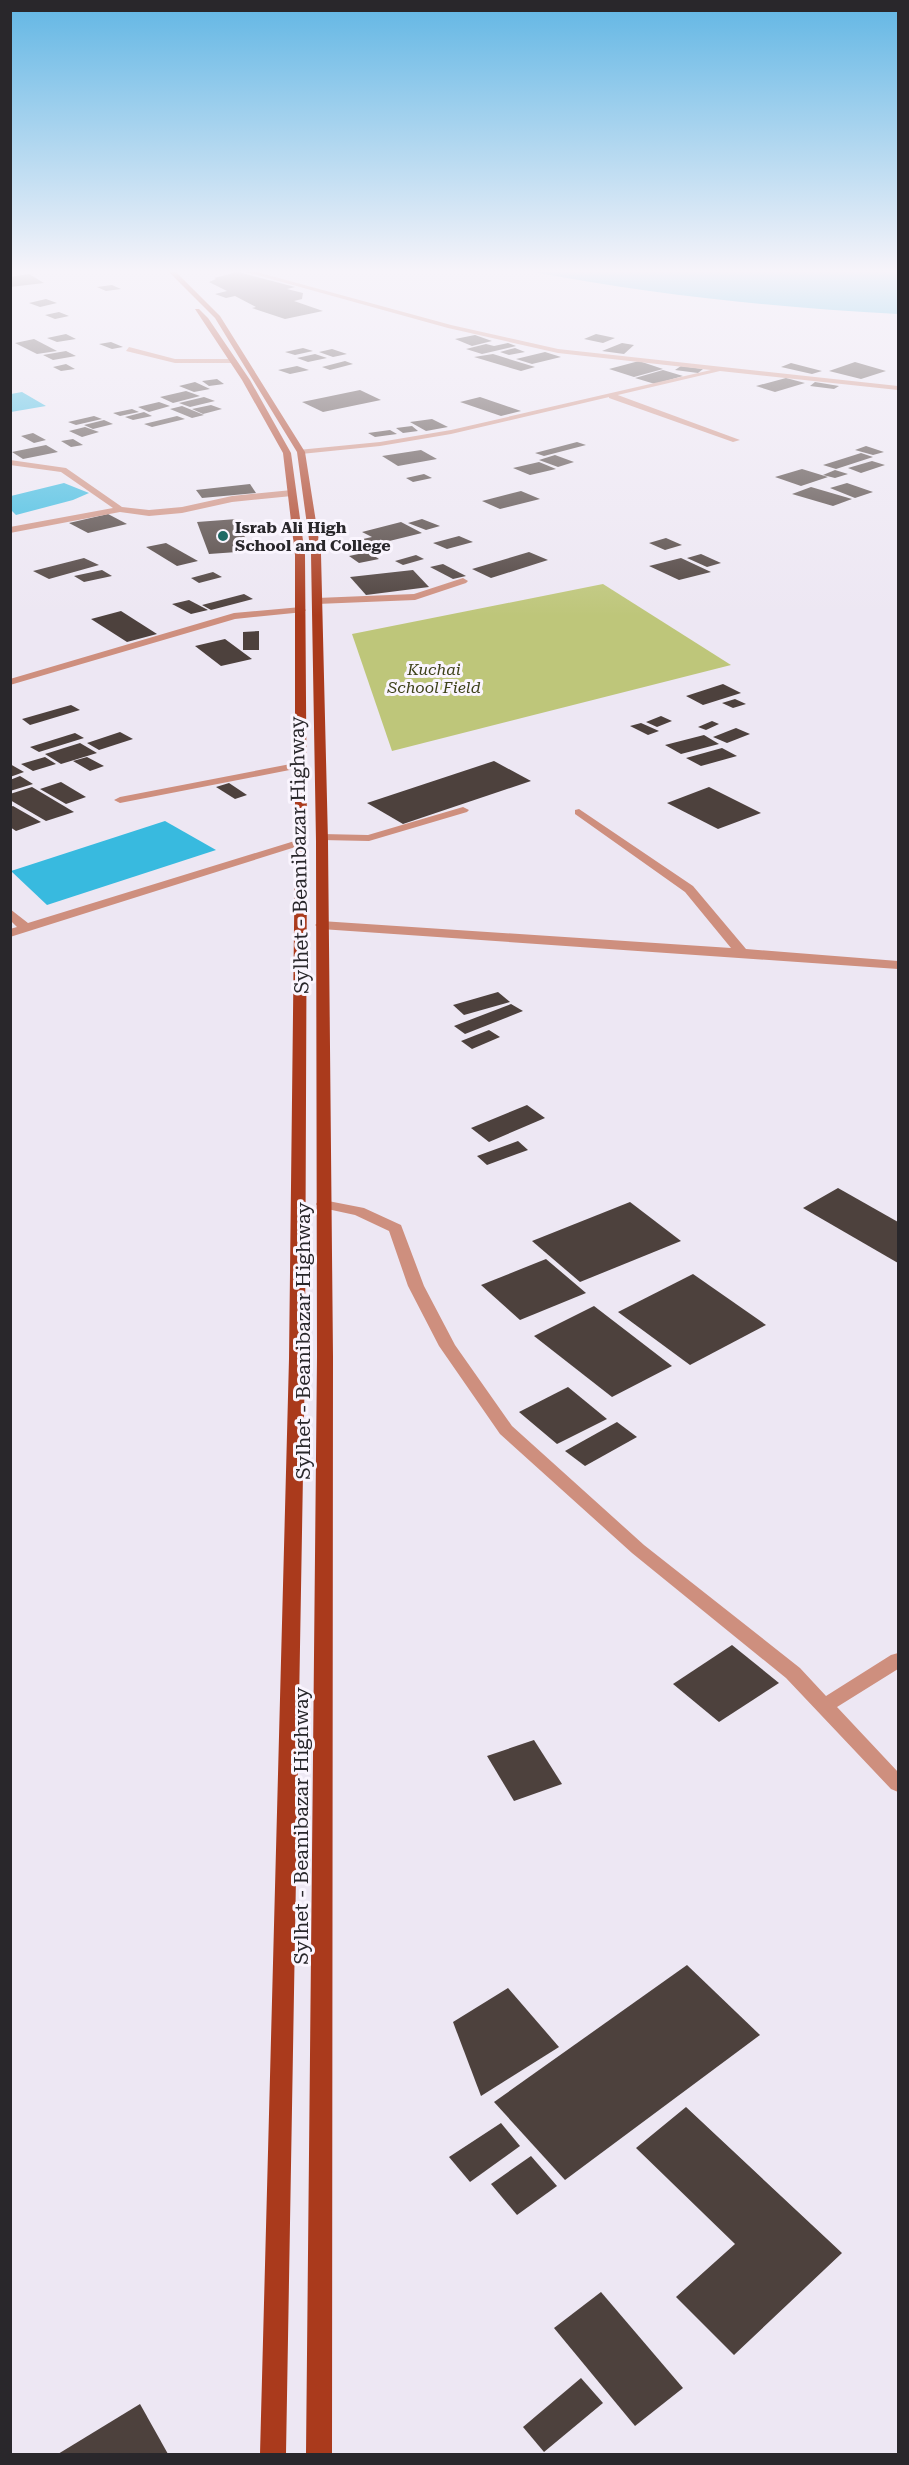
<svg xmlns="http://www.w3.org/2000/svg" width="909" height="2465" font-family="'Roboto Serif',serif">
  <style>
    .green { fill: #bec67a }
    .water { fill: #38badf }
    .building { fill: #4d413d }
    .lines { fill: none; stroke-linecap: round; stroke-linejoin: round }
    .lane { fill: #ce8f7e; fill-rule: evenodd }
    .street { fill: #ce8f7e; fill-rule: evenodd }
    .primary { fill: #aa3a1c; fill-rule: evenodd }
    .poi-dot { fill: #1f6a65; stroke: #faf5fe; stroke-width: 2 }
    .labels { text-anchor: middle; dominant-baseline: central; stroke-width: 6; stroke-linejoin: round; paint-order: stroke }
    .far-poi-label { font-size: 16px; font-weight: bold; fill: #29272b; stroke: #faf5fe; text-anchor: start }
    .far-park-label { font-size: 16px; font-style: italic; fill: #3d4119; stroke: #faf5fe }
    .street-label { font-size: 20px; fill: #29272b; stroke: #faf5fe }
  </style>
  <rect width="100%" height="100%" fill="#ede7f3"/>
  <polygon class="green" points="603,584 731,665 392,751 352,634"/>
  <g class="water">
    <path d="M529,271H898V314C774,307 651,295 529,271Z"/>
    <polygon points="22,392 46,406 11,412 11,394"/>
    <polygon points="64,483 89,493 73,500 16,515 11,510 11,496"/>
    <polygon points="165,821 216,850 47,905 11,871"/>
  </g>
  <g class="building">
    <polygon points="238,272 295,287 287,289 303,293 302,299 294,301 323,311 285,319 252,308 256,307 235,296 226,298 215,294 227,291 209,282 216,279 214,278"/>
    <polygon points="29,274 44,283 10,287 10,277"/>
    <polygon points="112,285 121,289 106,291 97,287"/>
    <polygon points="46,299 57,303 40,307 29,303"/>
    <polygon points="59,312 69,316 55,319 45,315"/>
    <polygon points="66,334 76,339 57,342 47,338"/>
    <polygon points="596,334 615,338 603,343 584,339"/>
    <polygon points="475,335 492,341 472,346 455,339"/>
    <polygon points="34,339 57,351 37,354 15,343"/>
    <polygon points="111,342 123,347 112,349 99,344"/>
    <polygon points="508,343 516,346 482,354 466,349 486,344 494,346"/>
    <polygon points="622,343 634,345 624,354 602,351"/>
    <polygon points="303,348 313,351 295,355 285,352"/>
    <polygon points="515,348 525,352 509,355 500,352"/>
    <polygon points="332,349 347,354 333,357 319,352"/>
    <polygon points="66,351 76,356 53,360 43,355"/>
    <polygon points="545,352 561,357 532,364 516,359"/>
    <polygon points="315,354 327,358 308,362 297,358"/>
    <polygon points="493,354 535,367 521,371 474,357"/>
    <polygon points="345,361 353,364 330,370 322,367"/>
    <polygon points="639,361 663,369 634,377 609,369"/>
    <polygon points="855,362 886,371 861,379 829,371"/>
    <polygon points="791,363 822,371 812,374 781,367"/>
    <polygon points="66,364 75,369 61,371 53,367"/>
    <polygon points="297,366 309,370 290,374 278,370"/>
    <polygon points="681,366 703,369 698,373 675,370"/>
    <polygon points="663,370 683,376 655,384 635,378"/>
    <polygon points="786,378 805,383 775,392 756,386"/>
    <polygon points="217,379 224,384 209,386 202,381"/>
    <polygon points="195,382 210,389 194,392 179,386"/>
    <polygon points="815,382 839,386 834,389 810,386"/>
    <polygon points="360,390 381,400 323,412 302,402"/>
    <polygon points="186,391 200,396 173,403 160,397"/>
    <polygon points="204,397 215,401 190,407 179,403"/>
    <polygon points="480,397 521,411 501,416 460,402"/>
    <polygon points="159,402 170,406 149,412 138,407"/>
    <polygon points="211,405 222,409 203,414 192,409"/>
    <polygon points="182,406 204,415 192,418 170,409"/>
    <polygon points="132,409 139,412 120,416 113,413"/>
    <polygon points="144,412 152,416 133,420 125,417"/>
    <polygon points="94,416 102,419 76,425 68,422"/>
    <polygon points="177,416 185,419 152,427 144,424"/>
    <polygon points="432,419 448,427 426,431 410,422"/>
    <polygon points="104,420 113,424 93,429 84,425"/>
    <polygon points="412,426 418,431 403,433 396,428"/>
    <polygon points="85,427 99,432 82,437 69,431"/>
    <polygon points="390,430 397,434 375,437 368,433"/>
    <polygon points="33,433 46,440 34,443 21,436"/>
    <polygon points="73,439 83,445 71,447 61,441"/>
    <polygon points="577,442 586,445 544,456 535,453"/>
    <polygon points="46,445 58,452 23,459 12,452"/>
    <polygon points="866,446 884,452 873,455 855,450"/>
    <polygon points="421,450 437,459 398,466 382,456"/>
    <polygon points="861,453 873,457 836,469 823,465"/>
    <polygon points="555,455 574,462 558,467 539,460"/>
    <polygon points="872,461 885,465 861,473 848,468"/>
    <polygon points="539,462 556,469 530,475 513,468"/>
    <polygon points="802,469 828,477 801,486 775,477"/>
    <polygon points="835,470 848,474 835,478 823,475"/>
    <polygon points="424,474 432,478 413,482 406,478"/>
    <polygon points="847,483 873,492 855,498 830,488"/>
    <polygon points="250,484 256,493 202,498 196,490"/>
    <polygon points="811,487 852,499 833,506 792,494"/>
    <polygon points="521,491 540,499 500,509 482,501"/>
    <polygon points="108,514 127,524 88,533 69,523"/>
    <polygon points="237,519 251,551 209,554 197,522"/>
    <polygon points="422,519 440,526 426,530 408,523"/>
    <polygon points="401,522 422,533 373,545 363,539 372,537 362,532"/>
    <polygon points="459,536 473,542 447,549 433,543"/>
    <polygon points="666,538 682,545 665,550 649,543"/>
    <polygon points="166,543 198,561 177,566 146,547"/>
    <polygon points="368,552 379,559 359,563 349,556"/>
    <polygon points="529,552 548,560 491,578 472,569"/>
    <polygon points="701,554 721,563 707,567 687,558"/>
    <polygon points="416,555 424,559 403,565 395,561"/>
    <polygon points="84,558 99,565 49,579 33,571"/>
    <polygon points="681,558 711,572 679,580 649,566"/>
    <polygon points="443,564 466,576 453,579 430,567"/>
    <polygon points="102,570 112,576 84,582 74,576"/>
    <polygon points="413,570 429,587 366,595 350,577"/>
    <polygon points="213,572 222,577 199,583 191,578"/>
    <polygon points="244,594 253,599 211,610 202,605"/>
    <polygon points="189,600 208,610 191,614 172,604"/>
    <polygon points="121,611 157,634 127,642 91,619"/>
    <polygon points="259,631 259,650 243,650 243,632"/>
    <polygon points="225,639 252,659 221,666 195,646"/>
    <polygon points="723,684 741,693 703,705 686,696"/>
    <polygon points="735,699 746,704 733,708 722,703"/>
    <polygon points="71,705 80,710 30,725 22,719"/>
    <polygon points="661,716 672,721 657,727 646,722"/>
    <polygon points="712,721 719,724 706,730 698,727"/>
    <polygon points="641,723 659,731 648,735 630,726"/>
    <polygon points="736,728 750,734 727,743 713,737"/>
    <polygon points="120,732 133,739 99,750 87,743"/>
    <polygon points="75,733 84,738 39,752 30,747"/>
    <polygon points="704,735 719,744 681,754 665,745"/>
    <polygon points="80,743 97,753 61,764 45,754"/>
    <polygon points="722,748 737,756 701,766 686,758"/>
    <polygon points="45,757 56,764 33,771 21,764"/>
    <polygon points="87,757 104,766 90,771 73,761"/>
    <polygon points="494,761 531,781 403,824 367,803"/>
    <polygon points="10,764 24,772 10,777"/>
    <polygon points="20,776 33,784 10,791 10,780"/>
    <polygon points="61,782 86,797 66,804 40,789"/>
    <polygon points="229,783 247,795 235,799 216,787"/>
    <polygon points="32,787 74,812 46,821 10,800 10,794"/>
    <polygon points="709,787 761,813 718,829 667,803"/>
    <polygon points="13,806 41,822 16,831 10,827 10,807"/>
    <polygon points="498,992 510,1002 464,1015 453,1005"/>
    <polygon points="511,1004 523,1011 465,1034 454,1026"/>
    <polygon points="489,1030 500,1037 472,1049 461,1041"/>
    <polygon points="527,1105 545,1118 489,1142 471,1128"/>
    <polygon points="518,1141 528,1150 487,1165 477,1156"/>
    <polygon points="838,1188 898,1222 898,1263 803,1208"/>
    <polygon points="630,1202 681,1241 580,1282 532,1241"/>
    <polygon points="546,1259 586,1293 520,1320 481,1285"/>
    <polygon points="693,1274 766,1325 690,1365 618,1312"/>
    <polygon points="594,1306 672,1366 612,1397 534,1336"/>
    <polygon points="568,1387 607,1419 557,1444 519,1412"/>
    <polygon points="617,1422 637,1437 585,1466 565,1451"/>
    <polygon points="732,1645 779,1683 719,1722 673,1684"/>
    <polygon points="534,1740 562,1784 514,1801 487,1756"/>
    <polygon points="687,1965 760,2035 565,2180 494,2102"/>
    <polygon points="508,1988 559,2047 481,2096 453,2022"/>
    <polygon points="686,2107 842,2253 734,2355 676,2297 735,2244 636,2148"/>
    <polygon points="501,2123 520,2146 470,2182 449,2157"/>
    <polygon points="531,2156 557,2186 517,2215 491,2184"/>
    <polygon points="601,2292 683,2388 635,2426 554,2328"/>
    <polygon points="581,2378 603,2403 544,2452 523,2427"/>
    <polygon points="140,2404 168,2454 58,2454"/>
  </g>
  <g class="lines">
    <g class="lane">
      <polygon points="609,394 615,394 740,440 733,442 609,398"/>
      <polygon points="301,762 305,763 305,767 120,803 114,800 120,797"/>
    </g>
    <g class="street">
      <polygon points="10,271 17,271 10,274"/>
      <polygon points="242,271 253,271 451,325 558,349 898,386 898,390 720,371 451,434 380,446 301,454 298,454 298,450 380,442 451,430 711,370 558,353 448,328"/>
      <polygon points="129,347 175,359 233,359 237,361 233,363 175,363 126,351"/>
      <polygon points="10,460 66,468 122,507 149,510 182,507 232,496 292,490 296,493 292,496 232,502 182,513 149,516 120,512 10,533 10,527 113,508 61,472 10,465"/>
      <polygon points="463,578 468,581 466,583 415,600 317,604 312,601 317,598 414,594"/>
      <polygon points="301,607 306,610 304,612 235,619 10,685 10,679 234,613"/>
      <polygon points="463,807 469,810 467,812 369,841 322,840 316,837 322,834 368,835"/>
      <polygon points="579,809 693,886 746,949 898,961 898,969 321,929 315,925 321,921 731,948 685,892 575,814 575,810"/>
      <polygon points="301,839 305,840 305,844 10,937 10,929 17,927 10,920 10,909 28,923"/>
      <polygon points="323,1200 364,1208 401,1225 424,1286 455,1345 512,1426 644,1545 800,1668 826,1696 891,1655 898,1653 898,1669 837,1707 898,1772 898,1792 891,1789 786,1678 632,1553 500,1434 439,1346 408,1286 389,1231 355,1215 318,1207 316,1204 318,1201"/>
    </g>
    <g class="primary">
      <polygon points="168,271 175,271 220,316 305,452 321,554 328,841 333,1357 332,2454 306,2454 317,1357 316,841 311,554 297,452 215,318"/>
      <polygon points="195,309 199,309 208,318 250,380 291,453 305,555 307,842 305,1359 286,2454 260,2454 289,1359 295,842 295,555 283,453 242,380"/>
    </g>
  </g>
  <linearGradient id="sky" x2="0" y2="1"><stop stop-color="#61b6e4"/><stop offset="0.44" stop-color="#f7f4fa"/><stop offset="1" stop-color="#f7f4fa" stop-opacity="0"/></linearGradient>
  <rect width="909" height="616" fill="url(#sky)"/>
  <circle class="poi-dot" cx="223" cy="536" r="6"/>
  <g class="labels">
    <g class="far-poi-label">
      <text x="235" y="527">Israb Ali High<tspan x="235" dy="18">School and College</tspan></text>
    </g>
    <g class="far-park-label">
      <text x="434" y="669">Kuchai<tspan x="434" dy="18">School Field</tspan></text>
    </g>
    <g class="street-label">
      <text transform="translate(299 855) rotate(-91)">Sylhet - Beanibazar Highway</text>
      <text transform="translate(303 1341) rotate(-90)">Sylhet - Beanibazar Highway</text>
      <text transform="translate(301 1826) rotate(-90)">Sylhet - Beanibazar Highway</text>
    </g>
  </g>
  <rect width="909" height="2465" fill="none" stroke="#29272b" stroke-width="24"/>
</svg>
